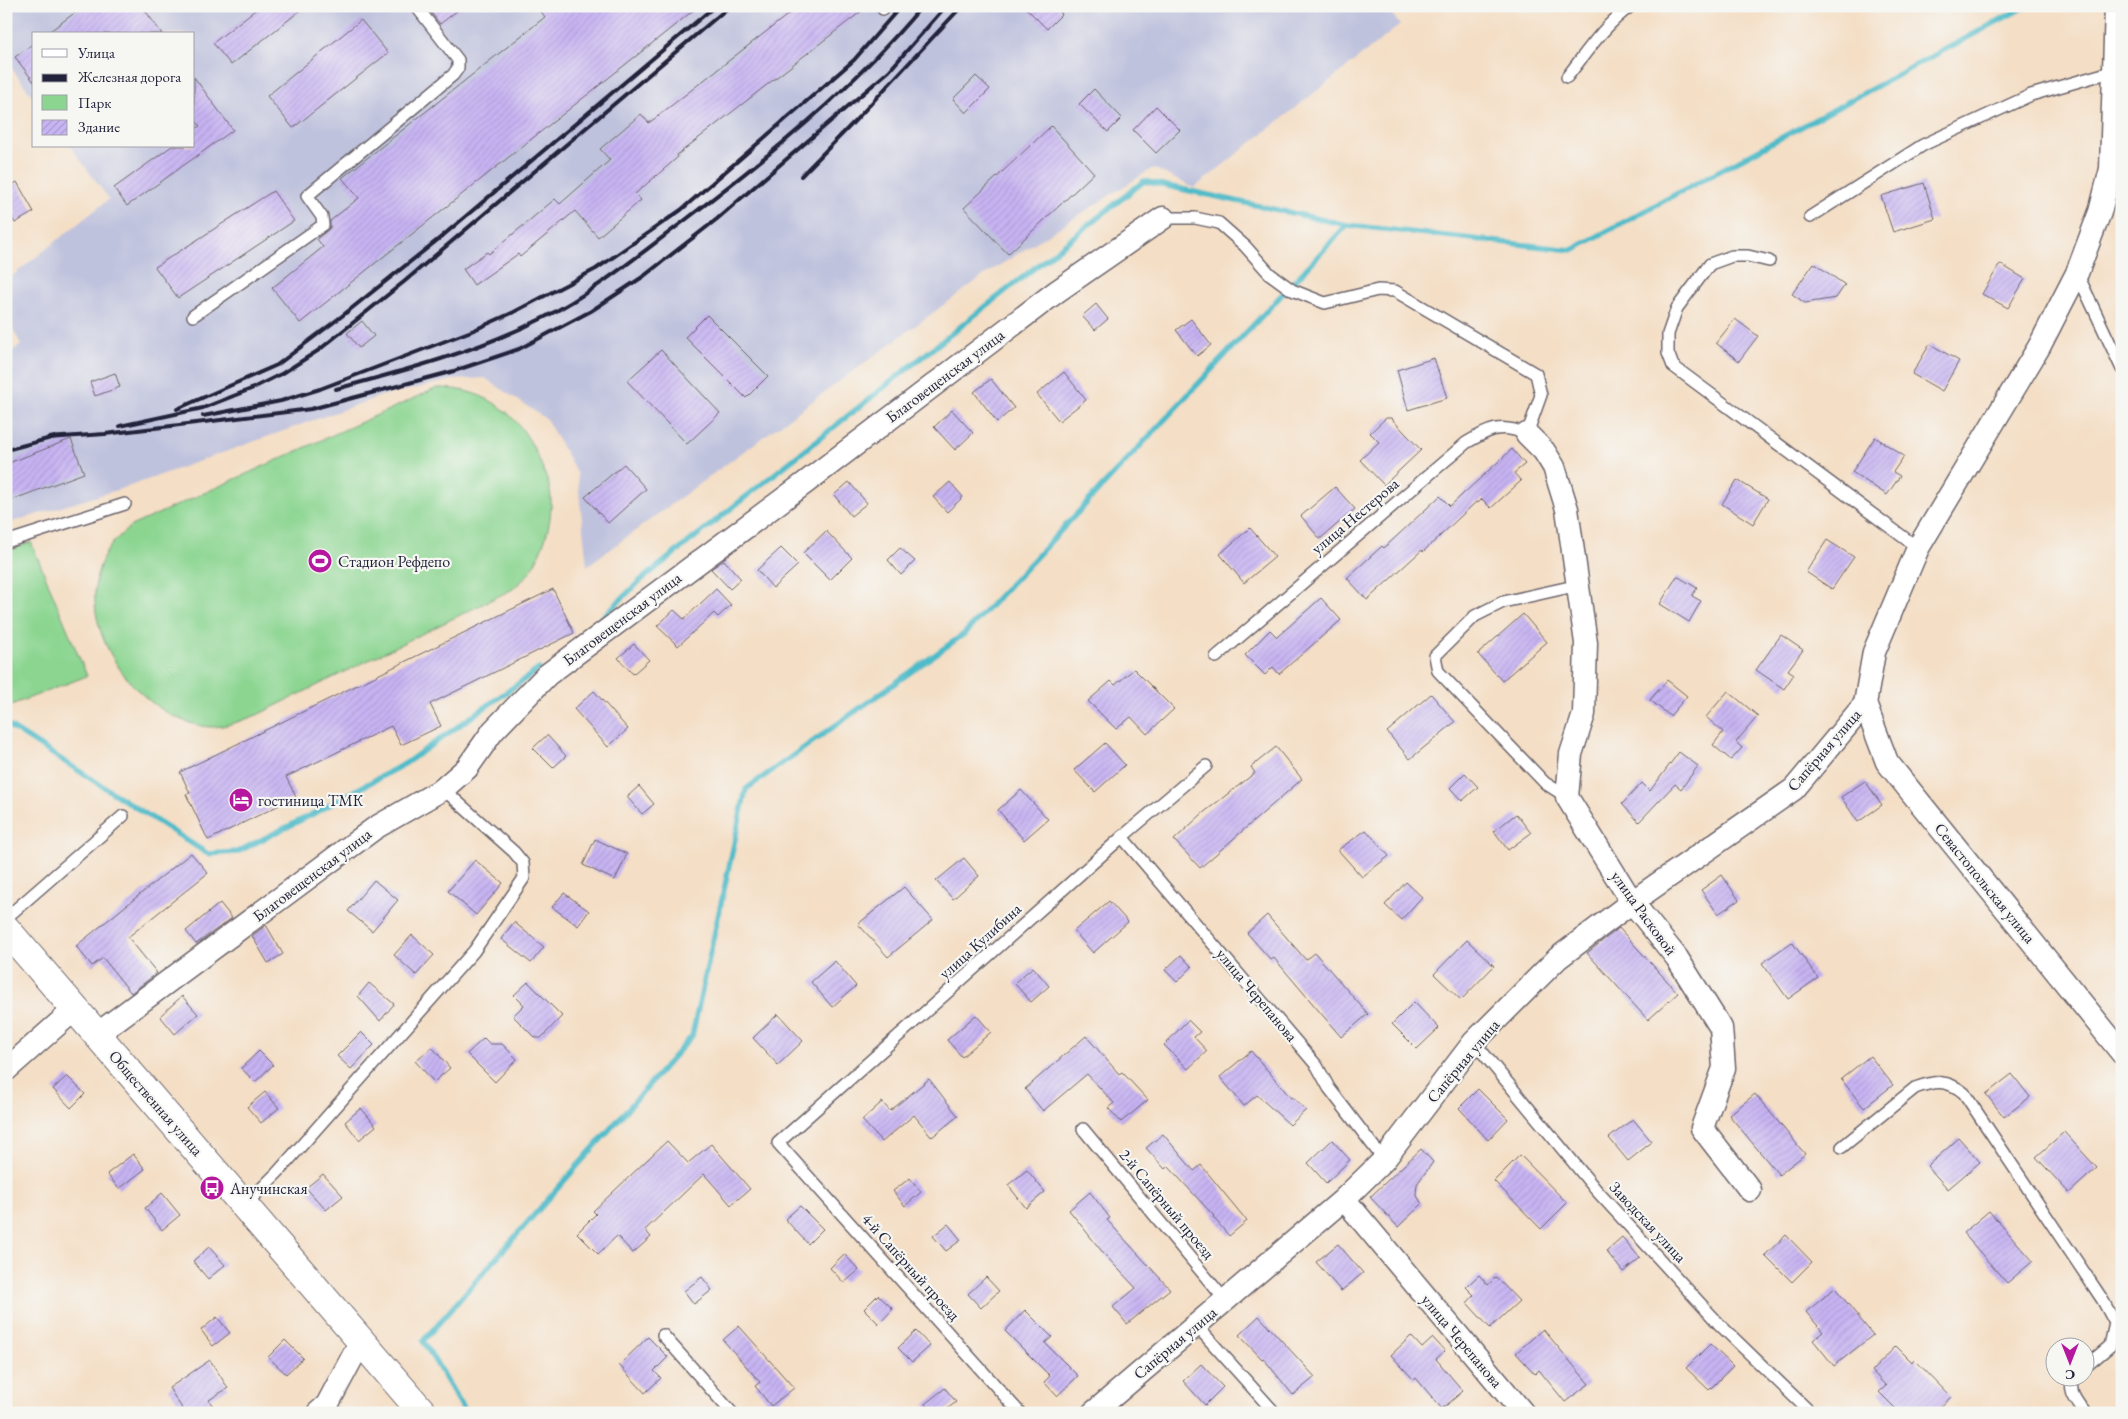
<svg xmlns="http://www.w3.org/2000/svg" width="2128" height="1419" font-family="'EB Garamond',serif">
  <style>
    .industrial { fill: #bfc2dd }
    .park { fill: #8bd591; stroke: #567c66 }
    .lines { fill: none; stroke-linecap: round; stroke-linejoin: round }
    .stream { stroke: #4fbbc9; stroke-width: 5.5 }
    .building { fill: url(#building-hatch) }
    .lane-casing { stroke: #6c646b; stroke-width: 14 }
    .street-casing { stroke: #6c646b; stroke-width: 25 }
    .secondary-casing { stroke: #6c646b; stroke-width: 30 }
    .lane { stroke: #fff; stroke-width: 11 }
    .street { stroke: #fff; stroke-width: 22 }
    .secondary { stroke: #fff; stroke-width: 28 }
    .rail { stroke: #22223b; stroke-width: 4 }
    .labels { text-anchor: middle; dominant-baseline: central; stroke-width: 4.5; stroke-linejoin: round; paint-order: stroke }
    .street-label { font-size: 16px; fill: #22223b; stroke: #f6f6f2 }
    .poi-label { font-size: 16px; fill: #22223b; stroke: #f6f6f2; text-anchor: start }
  </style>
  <defs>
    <pattern id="building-hatch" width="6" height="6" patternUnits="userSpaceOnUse" patternTransform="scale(1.25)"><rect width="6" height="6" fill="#c7b4f3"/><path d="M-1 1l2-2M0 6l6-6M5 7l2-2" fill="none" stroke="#ab9ad1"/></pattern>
  </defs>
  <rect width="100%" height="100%" fill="#f6f6f2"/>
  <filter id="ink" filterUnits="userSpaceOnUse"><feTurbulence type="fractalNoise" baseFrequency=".02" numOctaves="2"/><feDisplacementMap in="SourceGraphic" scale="10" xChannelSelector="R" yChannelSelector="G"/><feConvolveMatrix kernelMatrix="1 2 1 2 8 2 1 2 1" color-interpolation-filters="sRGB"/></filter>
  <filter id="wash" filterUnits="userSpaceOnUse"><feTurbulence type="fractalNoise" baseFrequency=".0096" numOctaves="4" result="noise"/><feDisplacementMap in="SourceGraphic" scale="20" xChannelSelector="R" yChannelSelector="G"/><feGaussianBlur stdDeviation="1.12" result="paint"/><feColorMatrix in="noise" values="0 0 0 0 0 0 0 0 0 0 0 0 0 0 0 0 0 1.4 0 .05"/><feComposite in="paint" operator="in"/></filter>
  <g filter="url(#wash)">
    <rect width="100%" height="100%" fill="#f4dec5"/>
    <polygon class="industrial" points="9,6 1386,6 1400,25 1194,188 1153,168 986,274 587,566 577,473 546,419 485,378 452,380 381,396 133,485 6,524 6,354 21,345 6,315 6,281 109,199 70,146 194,146 194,34 34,34 34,98 6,61 6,8"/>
    <g class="park">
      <path d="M437,388C489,388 522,416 541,464C546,476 551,487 551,500C552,524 543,550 531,570C527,577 519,583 513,589L257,715C240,721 220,730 202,726C132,713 67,618 107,551C113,541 123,533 131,526Z"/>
      <polygon points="31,542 87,676 6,707 6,552"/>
    </g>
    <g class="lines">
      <g class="stream">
        <polyline points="586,633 641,580 1144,181 1347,225"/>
        <polyline points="6,724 208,854 237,852 311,815 406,763 539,669"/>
        <polyline points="466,1413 423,1341 692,1036 746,789 964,634 1347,225 1572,250 2026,6"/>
      </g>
    </g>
    <g id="blocks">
      <g class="building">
        <polygon points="84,6 142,6 162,34 46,34"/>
        <polygon points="260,6 306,6 231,65 213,43"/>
        <polygon points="426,6 463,6 440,24"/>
        <polygon points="537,6 699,6 300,323 272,288 323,247 317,239 330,228 330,221 359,198 342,178 545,17"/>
        <polygon points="799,6 868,6 677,155 678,157 635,194 641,200 598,237 575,211 520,257 518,254 474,285 463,269 487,252 489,254 555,199 560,204 610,160 600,149 641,114 649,123"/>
        <polygon points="1024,6 1055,6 1062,14 1047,29"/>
        <polygon points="361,20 388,53 293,128 267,96"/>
        <polygon points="34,43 34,82 15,57"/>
        <polygon points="976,76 990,89 966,113 953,99"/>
        <polygon points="194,77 233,130 127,206 114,188 172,146 194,146 194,130 200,126 194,118"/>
        <polygon points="1094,89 1122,118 1108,132 1079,104"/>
        <polygon points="1156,106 1180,130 1156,153 1133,130"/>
        <polygon points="1051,126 1094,173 1008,254 964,208"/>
        <polygon points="17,182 34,212 15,223 6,208 6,188"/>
        <polygon points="1924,183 1935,219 1893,232 1881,196"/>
        <polygon points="273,191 294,221 178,298 155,267"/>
        <polygon points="1814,263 1845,285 1836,298 1805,303 1792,294"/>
        <polygon points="2000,264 2025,279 2008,308 1982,294"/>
        <polygon points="1096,304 1108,319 1095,330 1082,316"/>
        <polygon points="707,315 768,376 746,398 685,337"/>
        <polygon points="1191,319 1211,345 1197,356 1176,330"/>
        <polygon points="1735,319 1758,336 1739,361 1716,343"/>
        <polygon points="362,321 374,336 359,348 347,333"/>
        <polygon points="1930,344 1959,361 1942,391 1912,374"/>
        <polygon points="661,350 720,413 687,444 627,381"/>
        <polygon points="1434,358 1447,398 1408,410 1397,370"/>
        <polygon points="1064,372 1086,400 1059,421 1037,394"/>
        <polygon points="115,373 120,387 95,396 90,382"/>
        <polygon points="991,379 1014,408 997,422 974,392"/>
        <polygon points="952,410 973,433 955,450 934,427"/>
        <polygon points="1386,418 1391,418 1421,450 1384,485 1360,460 1379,442 1370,433"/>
        <polygon points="1875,437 1904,456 1893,472 1900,476 1887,495 1852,472"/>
        <polygon points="71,439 84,473 6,502 6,464"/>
        <polygon points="1512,449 1525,464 1514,473 1521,481 1491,508 1482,499 1478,503 1476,502 1423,552 1422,550 1367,600 1347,578 1382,546 1384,548 1440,496 1450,506"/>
        <polygon points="624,464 646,489 608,523 585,497"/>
        <polygon points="1737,480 1768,499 1753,524 1722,504"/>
        <polygon points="849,482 867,503 851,516 834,495"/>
        <polygon points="950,482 963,497 947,512 933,497"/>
        <polygon points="1335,487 1355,509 1320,539 1301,516"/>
        <polygon points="1250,528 1275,557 1244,583 1220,554"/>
        <polygon points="826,531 852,558 830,580 803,553"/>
        <polygon points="1827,540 1854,557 1832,589 1806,572"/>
        <polygon points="781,548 798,565 773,588 757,570"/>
        <polygon points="900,548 915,561 901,575 888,560"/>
        <polygon points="724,560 741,579 730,589 711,569"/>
        <polygon points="1677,576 1697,588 1692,596 1701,601 1689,622 1660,604"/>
        <polygon points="553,589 574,633 430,704 441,726 401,745 391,726 286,777 296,797 208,840 186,794 190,793 180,772"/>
        <polygon points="716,589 731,605 718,617 714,613 678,646 657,626 674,610 684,619"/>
        <polygon points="1321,598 1341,620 1279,674 1273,667 1265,675 1245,655 1270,630 1277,637"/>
        <polygon points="1523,614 1547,642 1502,681 1478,654"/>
        <polygon points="1781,635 1803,650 1788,670 1794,674 1784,689 1756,670"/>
        <polygon points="634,644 649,660 633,674 618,658"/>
        <polygon points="1134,669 1174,709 1147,734 1131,717 1116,729 1088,701 1111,681 1115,685"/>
        <polygon points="1667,680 1687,696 1670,716 1650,700"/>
        <polygon points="594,691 628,729 608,747 574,709"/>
        <polygon points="1728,691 1758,716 1736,742 1742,748 1731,760 1713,745 1723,732 1706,717"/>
        <polygon points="1431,694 1455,722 1410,759 1387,732"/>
        <polygon points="547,735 566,756 553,768 533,748"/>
        <polygon points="1105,743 1125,765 1095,792 1074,770"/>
        <polygon points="1276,747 1302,779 1200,868 1174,840 1203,813 1255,773 1251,767"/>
        <polygon points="1679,752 1698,766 1681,789 1675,784 1639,822 1622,804 1642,783 1650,791"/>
        <polygon points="1465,773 1478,787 1462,801 1450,788"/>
        <polygon points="1865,781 1882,805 1858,822 1841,797"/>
        <polygon points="639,786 654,804 642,814 627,797"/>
        <polygon points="1021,790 1048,819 1024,840 998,810"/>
        <polygon points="1516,814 1531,833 1508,850 1494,831"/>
        <polygon points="1366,830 1389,856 1362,877 1338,850"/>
        <polygon points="595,839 627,854 615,880 583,865"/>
        <polygon points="191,853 208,873 128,937 157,973 131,993 103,958 92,966 76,946"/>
        <polygon points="964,858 979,876 953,899 936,881"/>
        <polygon points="475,860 503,883 476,915 448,891"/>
        <polygon points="1722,875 1739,900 1718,914 1701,890"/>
        <polygon points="374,880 398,900 372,931 348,911"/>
        <polygon points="1406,882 1422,897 1401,920 1385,905"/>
        <polygon points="904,887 933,920 888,957 858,924"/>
        <polygon points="564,893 589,911 578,926 552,907"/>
        <polygon points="1109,901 1128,922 1093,953 1074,931"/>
        <polygon points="220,903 232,918 196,944 186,931"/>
        <polygon points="1267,915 1306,960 1315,953 1368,1014 1341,1037 1274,958 1271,960 1247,933"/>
        <polygon points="514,922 544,947 531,963 501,939"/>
        <polygon points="266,925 283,954 268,963 252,936"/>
        <polygon points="1619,928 1678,993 1648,1020 1587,953"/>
        <polygon points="412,935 434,955 416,975 394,955"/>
        <polygon points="1467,940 1494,966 1461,1000 1434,974"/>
        <polygon points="1792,942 1818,978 1788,999 1762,963"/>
        <polygon points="1181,955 1192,967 1177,982 1165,970"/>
        <polygon points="835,961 856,986 832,1007 811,982"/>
        <polygon points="1033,967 1049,986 1031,1002 1014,983"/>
        <polygon points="528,982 562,1016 541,1038 535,1038 513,1016 524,1005 514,995"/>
        <polygon points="369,983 394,1004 380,1021 358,996"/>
        <polygon points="182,996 198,1014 175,1034 160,1016"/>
        <polygon points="1414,1002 1439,1028 1417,1049 1392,1024"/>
        <polygon points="778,1014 803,1041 778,1065 753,1038"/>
        <polygon points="976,1015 991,1032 962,1057 947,1040"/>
        <polygon points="1188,1020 1200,1032 1194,1037 1207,1051 1188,1069 1164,1045"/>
        <polygon points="361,1032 374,1045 351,1069 337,1056"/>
        <polygon points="1086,1036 1119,1074 1122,1072 1148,1100 1121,1122 1108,1108 1114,1103 1087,1074 1043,1111 1025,1089"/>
        <polygon points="484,1038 490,1044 502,1044 517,1059 495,1082 467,1054"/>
        <polygon points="432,1047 450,1068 434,1082 415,1061"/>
        <polygon points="259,1051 273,1065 255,1082 241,1068"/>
        <polygon points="1251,1051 1291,1098 1292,1097 1306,1110 1290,1125 1257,1095 1244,1106 1220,1077"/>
        <polygon points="1870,1056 1893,1085 1864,1108 1841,1079"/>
        <polygon points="2012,1074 2030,1097 2004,1117 1986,1094"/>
        <polygon points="67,1076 85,1094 71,1108 53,1089"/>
        <polygon points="929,1079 958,1116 932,1137 914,1115 882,1142 862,1120 882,1102 890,1111"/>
        <polygon points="1478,1089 1508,1119 1488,1140 1459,1108"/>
        <polygon points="265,1092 279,1108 261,1123 247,1107"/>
        <polygon points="1755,1094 1805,1154 1779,1175 1729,1115"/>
        <polygon points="361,1108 376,1126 359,1140 345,1122"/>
        <polygon points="1633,1119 1652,1142 1628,1161 1609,1138"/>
        <polygon points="2064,1132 2097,1168 2069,1193 2036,1157"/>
        <polygon points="1163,1134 1194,1171 1201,1165 1247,1221 1229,1236 1213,1217 1214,1216 1168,1166 1165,1169 1146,1148"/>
        <polygon points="1959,1138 1980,1162 1948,1189 1927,1166"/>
        <polygon points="1332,1140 1350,1160 1326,1183 1308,1163"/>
        <polygon points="667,1141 688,1163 711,1144 750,1189 731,1205 704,1174 645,1230 651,1237 633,1253 617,1236 598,1254 577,1233 596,1214 593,1211"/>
        <polygon points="1421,1149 1433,1162 1417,1184 1416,1194 1422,1204 1398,1227 1370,1197"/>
        <polygon points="133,1154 145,1169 119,1189 107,1174"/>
        <polygon points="1520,1155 1567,1203 1541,1229 1494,1181"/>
        <polygon points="1027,1170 1045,1192 1026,1208 1008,1185"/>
        <polygon points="323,1174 343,1196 326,1210 306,1188"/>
        <polygon points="910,1178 921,1192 905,1206 893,1191"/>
        <polygon points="1090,1192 1110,1218 1107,1220 1170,1289 1127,1324 1113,1307 1136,1288 1104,1254 1069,1210"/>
        <polygon points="162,1193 180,1215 162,1230 145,1208"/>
        <polygon points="800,1206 823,1229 808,1244 785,1219"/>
        <polygon points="1989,1211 2033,1261 2007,1283 1963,1233"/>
        <polygon points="948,1224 961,1240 946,1251 933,1236"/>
        <polygon points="1786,1235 1812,1262 1792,1282 1765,1255"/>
        <polygon points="1622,1237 1640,1258 1623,1272 1606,1251"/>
        <polygon points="1338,1244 1363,1273 1341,1291 1316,1262"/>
        <polygon points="209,1247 225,1265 208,1279 193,1261"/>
        <polygon points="844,1254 859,1270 844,1283 830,1268"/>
        <polygon points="1479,1275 1488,1285 1496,1277 1519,1301 1490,1328 1467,1303 1474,1295 1466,1287"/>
        <polygon points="702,1277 712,1290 694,1304 684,1291"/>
        <polygon points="986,1277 999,1291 981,1308 968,1294"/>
        <polygon points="1835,1288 1873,1335 1834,1366 1813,1340 1823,1332 1806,1312"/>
        <polygon points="878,1295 893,1309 879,1324 864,1309"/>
        <polygon points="1025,1310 1052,1337 1045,1343 1078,1376 1057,1396 1044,1382 1050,1376 1005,1331"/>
        <polygon points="1259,1316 1315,1377 1293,1395 1263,1358 1262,1359 1239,1335"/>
        <polygon points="217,1317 230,1333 213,1346 201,1330"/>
        <polygon points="739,1326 794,1388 771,1406 755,1386 760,1382 723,1340"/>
        <polygon points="1543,1329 1589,1384 1565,1402 1539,1370 1535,1374 1516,1353"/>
        <polygon points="916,1331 930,1346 912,1362 898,1348"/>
        <polygon points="1411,1336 1422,1348 1433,1338 1445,1351 1436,1359 1463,1391 1442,1409 1416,1378 1414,1380 1391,1355"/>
        <polygon points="648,1337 668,1357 654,1371 661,1378 645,1393 619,1365"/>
        <polygon points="285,1340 303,1358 286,1374 268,1357"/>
        <polygon points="1710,1344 1733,1366 1709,1390 1686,1368"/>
        <polygon points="1896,1346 1912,1362 1914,1359 1951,1397 1934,1413 1900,1413 1879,1392 1886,1386 1872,1371"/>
        <polygon points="210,1360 228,1388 209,1400 217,1413 185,1413 169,1388"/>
        <polygon points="1201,1364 1223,1387 1205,1405 1183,1381"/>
        <polygon points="945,1388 956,1402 942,1413 932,1413 925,1404"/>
      </g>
    </g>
  </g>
  <g filter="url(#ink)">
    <use href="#blocks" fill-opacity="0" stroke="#6c646b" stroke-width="1"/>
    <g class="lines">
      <defs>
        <g id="lane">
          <polyline points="881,6 883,9"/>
          <path d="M1567,77C1586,53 1605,24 1631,6"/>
          <polyline points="1810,217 1923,145 2031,95 2114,71"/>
          <path d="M1163,218H1195L1219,223L1245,246L1270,274L1292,290L1325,303L1378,290L1395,291L1536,374L1541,395L1527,434C1500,423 1490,429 1466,443L1216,657"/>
          <polyline points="1769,261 1748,256 1732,256 1710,264 1677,308 1668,334 1668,353 1673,366 1918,548"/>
          <polyline points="2077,273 2122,369"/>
          <polyline points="193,316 323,225 322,217 307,196 453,75 458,68 458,60 416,6"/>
          <polyline points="6,542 125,504"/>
          <polyline points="1567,797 1545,783 1438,671 1435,656 1475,616 1503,602 1579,585"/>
          <polyline points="1122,837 1317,1066 1329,1088 1384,1160"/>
          <polyline points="6,918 123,816"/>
          <polyline points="1474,1042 1597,1191 1720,1325 1811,1413"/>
          <polyline points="1083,1129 1225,1300"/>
          <path d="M1842,1147L1915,1088C1935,1081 1947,1079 1964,1093L2102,1299L2115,1323L2110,1346L2086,1366"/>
          <polyline points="244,1206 278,1172 474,951 524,878 523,863 514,852 443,789"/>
          <polyline points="1196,1325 1275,1413"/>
          <polyline points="663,1335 732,1413"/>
          <path d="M2074,1376C2067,1392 2076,1400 2085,1413"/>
          <polyline points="1020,1413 778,1143 1122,837 1206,766"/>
        </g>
        <g id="street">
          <polyline points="1527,434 1544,451 1554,467 1567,509 1586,643 1584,714 1571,754 1567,797 1632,902 1677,958 1721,1028 1724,1068 1702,1128 1750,1190"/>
          <polyline points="1865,704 1887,762 2122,1053"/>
          <polyline points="96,1035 375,828 443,789 467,768 493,731 547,675 805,483 1056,292 1163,218"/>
          <polyline points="6,1070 75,1009"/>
          <polyline points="1344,1199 1523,1413"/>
          <polyline points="318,1413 327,1405 361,1341"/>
          <polyline points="1093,1413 1344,1199 1384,1160 1474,1042 1558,958 1632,902 1794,789 1865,704 1874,652 1918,548 2039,347 2077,273 2100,212 2111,169 2116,6"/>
        </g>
        <polyline id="secondary" points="6,929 423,1413"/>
      </defs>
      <use href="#lane" class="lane-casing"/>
      <use href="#street" class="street-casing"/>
      <use href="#secondary" class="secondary-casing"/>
      <use href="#lane" class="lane"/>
      <use href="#street" class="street"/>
      <use href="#secondary" class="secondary"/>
      <g class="rail">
        <polyline points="801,176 852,124 962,6"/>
        <path d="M336,389C407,370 478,351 543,318C594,292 639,255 684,221C769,156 853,89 922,6"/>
        <polyline points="177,409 277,365 342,316 440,238 715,6"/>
        <polyline points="203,416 281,401 320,389 474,330 514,312 596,269 681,210 854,60 901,6"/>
        <polyline points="120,426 203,408 251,389 283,373 319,350 405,281 730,6"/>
        <polyline points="48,438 105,434 311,409 454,371 519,349 591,311 644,276 717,219 889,71 946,6"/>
        <polyline points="6,450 55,437"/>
      </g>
    </g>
  </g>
  <defs>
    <symbol id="stadium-disc" viewBox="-11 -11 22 22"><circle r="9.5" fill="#b5179e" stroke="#f6f6f2"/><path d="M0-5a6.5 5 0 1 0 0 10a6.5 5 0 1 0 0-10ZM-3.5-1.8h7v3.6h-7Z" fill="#fff"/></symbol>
    <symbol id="hotel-disc" viewBox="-11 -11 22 22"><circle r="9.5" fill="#b5179e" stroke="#f6f6f2"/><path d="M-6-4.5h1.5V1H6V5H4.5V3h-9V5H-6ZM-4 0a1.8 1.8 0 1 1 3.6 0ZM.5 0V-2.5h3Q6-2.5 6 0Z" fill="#fff"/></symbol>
    <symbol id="bus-disc" viewBox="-11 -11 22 22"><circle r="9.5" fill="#b5179e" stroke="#f6f6f2"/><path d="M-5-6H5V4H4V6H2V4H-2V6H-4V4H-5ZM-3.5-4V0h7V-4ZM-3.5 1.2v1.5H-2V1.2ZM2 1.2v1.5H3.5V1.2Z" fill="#fff"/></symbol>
  </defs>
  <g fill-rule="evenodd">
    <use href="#stadium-disc" x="306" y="547" width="28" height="28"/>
    <use href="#hotel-disc" x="227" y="786" width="28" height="28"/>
    <use href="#bus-disc" x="198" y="1174" width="28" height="28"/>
  </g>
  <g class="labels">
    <g class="street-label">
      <text transform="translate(945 376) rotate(-37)">Благовещенская улица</text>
      <text transform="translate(1355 516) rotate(-40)">улица Нестерова</text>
      <text transform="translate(622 619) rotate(-37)">Благовещенская улица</text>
      <text transform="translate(1824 750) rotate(-49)">Сапёрная улица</text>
      <text transform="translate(312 875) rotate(-37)">Благовещенская улица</text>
      <text transform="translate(1985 883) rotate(51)">Севастопольская улица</text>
      <text transform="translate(1644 913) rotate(54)">улица Расковой</text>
      <text transform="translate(980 941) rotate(-42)">улица Кулибина</text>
      <text transform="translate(1257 995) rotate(50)">улица Черепанова</text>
      <text transform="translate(1463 1061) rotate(-50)">Сапёрная улица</text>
      <text transform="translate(156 1103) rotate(49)">Общественная улица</text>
      <text transform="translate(1167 1204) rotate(50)">2-й Сапёрный проезд</text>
      <text transform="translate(1648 1222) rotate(47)">Заводская улица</text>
      <text transform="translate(911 1267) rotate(48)">4-й Сапёрный проезд</text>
      <text transform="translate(1462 1341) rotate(50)">улица Черепанова</text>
      <text transform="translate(1175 1343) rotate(-40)">Сапёрная улица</text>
    </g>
    <g class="poi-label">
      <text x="338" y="561">Стадион Рефдепо</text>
      <text x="258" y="800">гостиница ТМК</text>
      <text x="230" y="1188">Анучинская</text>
    </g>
  </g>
  <rect width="2128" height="1419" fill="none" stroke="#f6f6f2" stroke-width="25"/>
  <rect x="32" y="32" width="162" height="115" fill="#f6f6f2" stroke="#a1a1a9"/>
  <rect x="42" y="49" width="25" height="8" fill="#ffffff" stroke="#a1a1a9"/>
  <text x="78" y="58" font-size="15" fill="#22223b">Улица</text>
  <rect x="42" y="74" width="25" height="8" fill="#22223b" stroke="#a1a1a9"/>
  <text x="78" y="82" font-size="15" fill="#22223b">Железная дорога</text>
  <rect x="42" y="95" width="25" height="15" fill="#8bd591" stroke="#a1a1a9"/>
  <text x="78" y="108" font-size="15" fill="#22223b">Парк</text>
  <rect x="42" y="120" width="25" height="15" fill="url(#building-hatch)" stroke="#a1a1a9"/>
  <text x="78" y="132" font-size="15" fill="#22223b">Здание</text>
  <g transform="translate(2070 1362) rotate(180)"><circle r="24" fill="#f6f6f2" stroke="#a1a1a9"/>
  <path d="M0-4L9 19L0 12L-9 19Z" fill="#b5179e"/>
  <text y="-8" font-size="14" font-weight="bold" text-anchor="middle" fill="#22223b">С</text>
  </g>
</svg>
